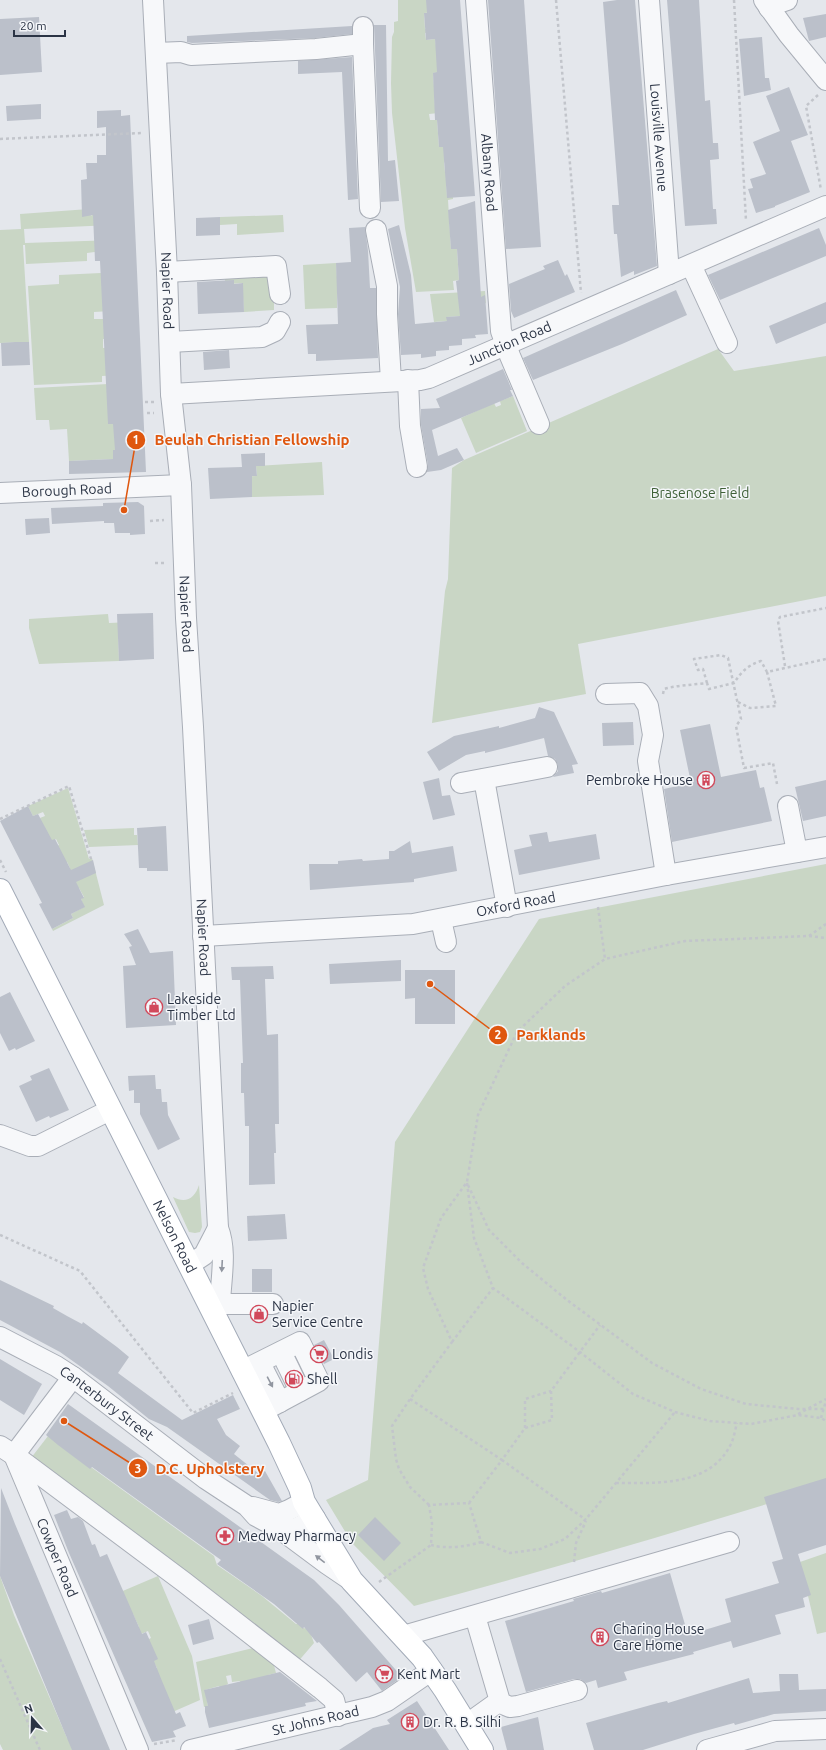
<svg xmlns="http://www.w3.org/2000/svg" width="826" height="1750" font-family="Ubuntu,sans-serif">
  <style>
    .green { fill: #c9d6c5 }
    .building { fill: #bbc0ca }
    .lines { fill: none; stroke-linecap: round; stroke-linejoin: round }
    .minor-casing { stroke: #a9aeb7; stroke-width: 22 }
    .major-casing { stroke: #a3abb8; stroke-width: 24 }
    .path { stroke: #c2c5cb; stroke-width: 2.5; stroke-dasharray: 3 3; stroke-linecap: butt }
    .minor { stroke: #f7f8fa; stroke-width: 20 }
    .major { stroke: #fff; stroke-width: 22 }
    .oneway { fill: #9196a0 }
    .labels { text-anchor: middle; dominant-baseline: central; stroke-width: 3; stroke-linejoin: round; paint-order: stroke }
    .street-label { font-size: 14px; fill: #2b3445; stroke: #f4f6f9 }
    .park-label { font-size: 14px; fill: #3f6138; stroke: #f4f6f9 }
    .poi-label { font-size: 14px; fill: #2b3445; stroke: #f4f6f9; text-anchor: start }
    .leader { fill: none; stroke: #df570f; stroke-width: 1.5 }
    .callout-dot { fill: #df570f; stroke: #f4f6f9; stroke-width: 1.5 }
    .mark-label { font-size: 12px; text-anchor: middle; font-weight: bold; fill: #fff }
    .callout-label { font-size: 15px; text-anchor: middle; font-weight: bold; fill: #df570f; stroke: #f4f6f9; stroke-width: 3; stroke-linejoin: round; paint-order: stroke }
  </style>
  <rect width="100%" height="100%" fill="#e4e7ec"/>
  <g class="green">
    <polygon points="398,0 426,0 440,12 424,13 425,29 442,28 442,31 425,33 426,40 435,39 436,46 445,72 433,73 434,86 446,92 434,93 435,107 448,112 429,114 430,120 437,120 439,147 451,146 444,163 445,172 452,172 446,179 447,197 453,197 453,199 448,200 451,249 457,249 459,280 453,281 454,290 416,292 405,228 392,113 391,83 392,37 394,32 394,22 398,21"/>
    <polygon points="89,209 91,216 93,214 112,225 24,229 25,243 115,240 102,251 87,253 87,261 26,264 25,245 23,245 29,342 0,343 0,230 21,229 20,214"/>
    <polygon points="283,215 284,232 237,235 237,224 220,225 220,217"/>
    <polygon points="336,263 337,277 358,288 337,289 337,308 305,309 303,265"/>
    <polygon points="101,273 111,311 94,312 94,319 107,319 112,339 103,339 103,348 113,347 121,375 102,376 102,382 34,385 28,286 59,284 59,275"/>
    <polygon points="268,273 274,299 274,310 244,312 242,283 219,285 225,281 225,278"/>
    <polygon points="485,291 486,303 460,311 460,316 447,317 447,321 434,322 430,294"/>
    <polygon points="718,349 734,371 826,356 826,596 578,644 586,694 432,723 445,591 448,579 452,468 464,460"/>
    <polygon points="108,384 125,423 123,439 113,459 69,461 67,429 50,430 49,420 36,420 34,388"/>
    <polygon points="513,396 527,431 476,453 461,418 494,403 496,407 501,405 500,401"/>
    <polygon points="322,462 324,495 252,497 252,489 230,477 257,476 256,466"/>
    <polygon points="108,614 109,623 131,622 118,630 119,661 39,664 29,628 29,619"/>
    <polygon points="68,788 89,859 92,858 104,905 53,931 52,929 73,918 71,914 84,907 81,899 84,897 79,888 62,897 70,868 67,862 49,872 41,855 59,845 56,839 48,843 40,818 45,816 43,812 33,816 28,806"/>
    <polygon points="134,828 134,835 137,835 138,845 89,847 84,830"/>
    <path d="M826,864V1486C689,1528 553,1569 414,1606L352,1543L326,1500L368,1480L395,1142L539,919Z"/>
    <path d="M199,1185L202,1227L200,1232L195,1233L189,1232L173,1197C186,1204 195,1198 199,1185Z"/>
    <polygon points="48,1436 214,1556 217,1565 262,1596 296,1624 298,1624 303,1628 309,1629 314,1643 296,1664 31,1458"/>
    <polygon points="826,1553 826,1632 817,1634 800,1562"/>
    <polygon points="0,1576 14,1615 67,1738 78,1750 3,1750 0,1744"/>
    <polygon points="158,1576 192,1656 200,1700 161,1717 143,1674 157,1668 143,1642 151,1638 148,1631 128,1640 139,1627 133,1614 120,1619 111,1596"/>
    <polygon points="261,1646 271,1654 276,1673 268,1675 272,1691 243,1696 240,1681 232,1682 231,1675 226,1676 228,1684 226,1685 230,1701 219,1686 205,1690 208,1706 204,1707 196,1662"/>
  </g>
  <g class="building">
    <polygon points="426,0 460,0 475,196 447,198 443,147 439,147 437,120 435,120 433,73 437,72 435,39 426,40 424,13 427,13"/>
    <polygon points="488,0 524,0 541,247 506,249"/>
    <polygon points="617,0 635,0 657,266 634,275 634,271 621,277 617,234 614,234 613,220 612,205 619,205 603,2"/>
    <polygon points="667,0 699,0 705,101 710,100 713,143 718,143 719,159 710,160 713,209 716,209 717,224 685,226"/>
    <polygon points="826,14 826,37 809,41 803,18"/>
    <polygon points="39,17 42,72 0,75 0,19"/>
    <polygon points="374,25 386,25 388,161 395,160 399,201 381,202"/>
    <polygon points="352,26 352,34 315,38 192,43 187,42 187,36"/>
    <polygon points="762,37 765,78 769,78 771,90 744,96 739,39"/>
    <polygon points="352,57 358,199 348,200 342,72 298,74 298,61"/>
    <polygon points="789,87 808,135 791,141 810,192 775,206 775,207 756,213 748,189 753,188 750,179 766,174 753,142 780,131 766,96"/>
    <polygon points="41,104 41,119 7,121 6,106"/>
    <polygon points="121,110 121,116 130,115 146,472 69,474 69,461 113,459 113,450 115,450 113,424 108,424 100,261 95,261 93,215 82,217 81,180 87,179 86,163 97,163 97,155 106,155 106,127 97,128 97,111"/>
    <polygon points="475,201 481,297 485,295 488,334 475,335 476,338 462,339 462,345 449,346 449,350 436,351 436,356 421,358 421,354 401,355 398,314 400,287 388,229 399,225 411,275 415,324 447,321 446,317 460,316 456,281 459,280 457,249 451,249 448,210"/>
    <polygon points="220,217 220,235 196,236 196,218"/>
    <polygon points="365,227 368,251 370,288 376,288 378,358 316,361 316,354 308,354 306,325 338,324 336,263 351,262 349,228"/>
    <polygon points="819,228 826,245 826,256 720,300 708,275"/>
    <polygon points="558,260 565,276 567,274 575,292 514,318 511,311 509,284 545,269 543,266"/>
    <polygon points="234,280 234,284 243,283 244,312 198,314 197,282"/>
    <polygon points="676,290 687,315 622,344 533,380 523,358"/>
    <polygon points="826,302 826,323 776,344 769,326"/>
    <polygon points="15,342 29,342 30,365 2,366 1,343"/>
    <polygon points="229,350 230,368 204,370 203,352"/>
    <polygon points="503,369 512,390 510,390 513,396 432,430 438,456 457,448 464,460 441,470 427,472 428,465 421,425 421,409 440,408 436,399"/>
    <polygon points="265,453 265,466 256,466 257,476 252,476 252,497 210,499 208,468 242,467 241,454"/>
    <polygon points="138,502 144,506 145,534 130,535 130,533 115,533 114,523 104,523 104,521 52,524 51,508 103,506 103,503"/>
    <polygon points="49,518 50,533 26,535 25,519"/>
    <polygon points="153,613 154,659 119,661 117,614"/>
    <polygon points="539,707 554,712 578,764 572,765 574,773 553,777 558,771 558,765 555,759 548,756 544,738 485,753 485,751 466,755 439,771 427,752 454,736 499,726 499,728 535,718"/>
    <polygon points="633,722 634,745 603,746 602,723"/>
    <polygon points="710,724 721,777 756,770 760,788 764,787 772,821 672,842 664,789 691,783 680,730"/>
    <polygon points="439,778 442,796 450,795 455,815 433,820 423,782"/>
    <polygon points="826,780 826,816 803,821 795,787"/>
    <polygon points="28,806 33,816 38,814 52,840 55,839 71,870 93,860 96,873 76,882 84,898 81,899 85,907 71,914 73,918 52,929 39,904 42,903 0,821"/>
    <polygon points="166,826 168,871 147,871 147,868 139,868 137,828"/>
    <polygon points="547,832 549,842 596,834 600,859 519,875 514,850 532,846 529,835"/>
    <polygon points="410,841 412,853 453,846 457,871 414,879 414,882 310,890 309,864 338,864 338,861 362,859 363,861 389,859 389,851 394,851"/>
    <polygon points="138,929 150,953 173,951 176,1025 126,1028 123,966 136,965 129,947 132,946 124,934"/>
    <polygon points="401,960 401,981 330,984 329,964"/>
    <polygon points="273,966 274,979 265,979 267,1035 278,1034 279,1124 275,1124 276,1153 274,1153 275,1184 249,1185 249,1126 245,1126 244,1093 241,1093 241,1063 243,1063 240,980 232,980 231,967"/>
    <polygon points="405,970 455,970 455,1024 415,1024 415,998 405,999"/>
    <polygon points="10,992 35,1041 16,1050 15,1048 9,1051 0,1033 0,997"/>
    <polygon points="49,1068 69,1110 50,1118 49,1116 36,1122 19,1086 32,1080 30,1076"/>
    <polygon points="155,1075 156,1089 161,1089 162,1102 167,1102 168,1115 180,1139 158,1150 140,1114 140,1103 134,1103 134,1090 129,1091 128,1076"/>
    <polygon points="285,1214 287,1239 248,1241 247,1216"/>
    <rect x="252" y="1269" width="20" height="23"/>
    <polygon points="0,1280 54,1306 53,1308 67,1316 82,1324 83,1322 117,1347 129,1357 118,1373 182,1420 233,1395 240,1409 217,1419 226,1435 240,1446 234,1454 259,1474 265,1471 282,1501 278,1502 270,1500 167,1427 149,1419 108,1386 60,1352 0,1320"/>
    <polygon points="324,1340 334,1359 324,1364 314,1345"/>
    <polygon points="0,1359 42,1384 24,1415 0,1400"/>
    <polygon points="68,1404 314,1580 339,1605 402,1677 382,1691 367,1672 356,1682 319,1642 317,1643 304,1627 303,1629 274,1604 217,1564 221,1560 92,1467 90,1469 58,1445 46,1435"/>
    <polygon points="826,1478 826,1545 798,1554 811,1595 803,1598 805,1607 775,1615 781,1634 733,1648 731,1641 693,1652 694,1654 624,1672 627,1680 598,1688 596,1680 586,1683 580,1679 574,1679 526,1692 505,1621 574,1601 573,1599 601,1591 602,1593 670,1573 688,1635 731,1622 725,1599 779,1583 772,1562 783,1559 764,1497"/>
    <polygon points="1,1488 15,1524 110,1750 72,1750 64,1731 0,1576"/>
    <polygon points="67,1510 71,1519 78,1517 83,1521 92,1545 95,1544 100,1557 107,1554 142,1634 146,1632 158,1659 154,1661 162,1681 176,1714 180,1712 186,1726 173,1731 176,1737 152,1742 69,1553 54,1515"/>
    <polygon points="375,1517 401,1543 384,1561 358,1535"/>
    <polygon points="209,1619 214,1639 193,1645 188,1625"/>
    <polygon points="280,1672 317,1701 305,1703 306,1706 209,1728 205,1712 205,1706 208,1706 204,1690"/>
    <polygon points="779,1674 798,1674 799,1690 826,1689 826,1711 774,1714 735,1725 734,1723 694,1734 643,1750 594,1750 586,1723 658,1703 667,1701 668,1703 749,1678 753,1693 780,1691"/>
    <polygon points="417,1701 449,1750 339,1750 373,1728 390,1724 387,1720"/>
    <polygon points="538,1717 544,1750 507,1750 501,1727"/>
  </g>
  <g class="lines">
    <defs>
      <g id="minor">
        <path id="s1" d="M153,0L167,272L171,394L181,485L186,618L193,727L218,1228C227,1251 221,1278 220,1303L218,1307L212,1310"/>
        <path id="s2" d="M476,0L501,331L510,356L539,424"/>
        <path id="s3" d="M649,0L669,274"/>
        <polyline points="764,0 789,35 826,80"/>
        <polyline points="769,8 778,3 787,0"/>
        <polyline points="363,27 363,44"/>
        <polyline points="156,53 181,52 191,55 316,49 363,44 370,208"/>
        <polyline points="376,230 387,286 387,314 391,381"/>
        <polyline points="691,265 727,343"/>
        <polyline points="167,272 276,266 280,294"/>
        <polyline points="170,342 262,337 275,331 280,322"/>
        <polyline points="408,380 410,426 417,467"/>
        <path id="s4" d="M171,394L420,380L429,378L826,206"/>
        <path id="s5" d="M0,493L181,485"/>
        <polyline points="606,694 640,693 648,706 653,735 648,761 666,875"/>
        <polyline points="484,779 507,907"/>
        <polyline points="461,783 547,767"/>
        <polyline points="788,806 797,852"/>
        <polyline points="441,920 446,942"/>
        <path id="s6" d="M203,936L413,924L666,875L826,847"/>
        <polyline points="0,1135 30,1146 38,1146 110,1110"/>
        <polyline points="189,1265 204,1255 218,1228"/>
        <polyline points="220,1304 273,1304"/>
        <path id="s7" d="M0,1337L56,1366L73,1377L206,1479L247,1506L256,1516L280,1529L327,1564L352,1581"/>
        <polyline points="281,1352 300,1391"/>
        <polyline points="260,1363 280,1402"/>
        <polyline points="242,1371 300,1342 319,1381 263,1411"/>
        <path id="s8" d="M73,1377L14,1455L138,1750"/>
        <polyline points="0,1446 14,1455 184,1582 320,1688 334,1700 338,1716"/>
        <polyline points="253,1507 279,1514 289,1510 304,1502"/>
        <polyline points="280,1529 295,1529 315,1518"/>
        <polyline points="403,1636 729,1542"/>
        <polyline points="498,1702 510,1707 518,1706 577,1690"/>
        <polyline points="466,1725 494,1705 498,1702 499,1698 475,1616"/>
        <path id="s9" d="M191,1750L372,1707L387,1701L432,1670"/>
        <polyline points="707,1750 775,1731 826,1729"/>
      </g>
      <g id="major">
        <path id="s10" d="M0,890L279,1443L300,1488L304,1502L352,1581L422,1657L445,1690L482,1750"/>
      </g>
    </defs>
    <use href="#minor" class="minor-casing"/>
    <use href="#major" class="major-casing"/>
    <g class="path">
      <polyline points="556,0 581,293"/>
      <polyline points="734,0 746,221"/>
      <polyline points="818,95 806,106 821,190"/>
      <polyline points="0,139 141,133"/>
      <polyline points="145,402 155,402"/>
      <polyline points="147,413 154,413"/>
      <polyline points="150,521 164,520"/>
      <polyline points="155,563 166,563"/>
      <polyline points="785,666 778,621 780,617 826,608"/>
      <polyline points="707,683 703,669 698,670 694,659 721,655 728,658 741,719 736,726 744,768 773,763 777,784"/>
      <path d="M663,694L664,689C678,685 692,685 707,683L709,689L734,683C741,672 748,665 761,661L767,672L826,659"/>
      <polyline points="738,702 750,708 776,706 767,672"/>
      <polyline points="0,819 69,786 91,859"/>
      <polyline points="0,860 6,872"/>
      <polyline points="598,907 605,959"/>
      <polyline points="809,936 826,924"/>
      <polyline points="467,1183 474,1238 493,1288 580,1352 633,1394 675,1412 710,1421 751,1424 798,1415 821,1418 826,1421"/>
      <polyline points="468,1185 489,1230 522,1263 567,1300 652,1363 701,1389 746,1404 798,1409 826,1409"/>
      <polyline points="0,1235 80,1271 193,1413 233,1393"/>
      <polyline points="452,1342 493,1288"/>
      <polyline points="410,1399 502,1460 525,1428 552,1420 551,1391 600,1325"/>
      <polyline points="798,1414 826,1399"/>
      <polyline points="821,1418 826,1401"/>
      <polyline points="525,1428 525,1399 551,1391"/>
      <path d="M616,1483C656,1483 710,1487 731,1444C734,1438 735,1430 737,1423"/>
      <polyline points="429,1505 410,1487 399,1469 396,1459 392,1426 410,1399 452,1342 428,1289 423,1268 441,1218 467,1182 478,1115 517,1032 565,986 605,959 685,941 809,936 826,938"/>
      <polyline points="481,1542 510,1553 540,1549 565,1539 586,1519 675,1412"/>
      <path d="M431,1545C445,1549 466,1547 481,1542L469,1503"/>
      <polyline points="574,1562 576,1543 586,1521"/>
      <polyline points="379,1582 431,1545 432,1523 429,1505 469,1503 502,1460 586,1520"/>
      <polyline points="0,1659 40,1750"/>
      <polyline points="154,1744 177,1740"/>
    </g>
    <use href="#minor" class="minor"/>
    <use href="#major" class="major"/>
  </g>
  <defs><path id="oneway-solid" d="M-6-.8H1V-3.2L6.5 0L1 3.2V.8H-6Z"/></defs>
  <g class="oneway">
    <use href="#oneway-solid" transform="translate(222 1266) rotate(93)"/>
    <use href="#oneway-solid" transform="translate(270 1382) rotate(62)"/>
    <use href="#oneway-solid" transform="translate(320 1559) rotate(-142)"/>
  </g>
  <defs>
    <symbol id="building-ring" viewBox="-11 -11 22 22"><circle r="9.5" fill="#f4f6f9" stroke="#d1495b" stroke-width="1.5"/><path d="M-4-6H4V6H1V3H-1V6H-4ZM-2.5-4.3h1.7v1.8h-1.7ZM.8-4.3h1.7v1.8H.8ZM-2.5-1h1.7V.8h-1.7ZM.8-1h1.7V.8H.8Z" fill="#d1495b"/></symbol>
    <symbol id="shop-ring" viewBox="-11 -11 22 22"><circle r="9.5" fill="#f4f6f9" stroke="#d1495b" stroke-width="1.5"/><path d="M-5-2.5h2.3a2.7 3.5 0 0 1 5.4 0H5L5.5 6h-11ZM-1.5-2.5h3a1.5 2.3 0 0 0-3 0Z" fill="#d1495b"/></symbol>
    <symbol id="supermarket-ring" viewBox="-11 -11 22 22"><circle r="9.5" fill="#f4f6f9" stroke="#d1495b" stroke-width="1.5"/><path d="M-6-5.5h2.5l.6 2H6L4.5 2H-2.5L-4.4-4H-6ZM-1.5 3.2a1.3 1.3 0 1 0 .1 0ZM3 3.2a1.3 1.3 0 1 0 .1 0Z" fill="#d1495b"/></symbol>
    <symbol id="fuel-ring" viewBox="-11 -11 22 22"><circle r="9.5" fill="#f4f6f9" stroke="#d1495b" stroke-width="1.5"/><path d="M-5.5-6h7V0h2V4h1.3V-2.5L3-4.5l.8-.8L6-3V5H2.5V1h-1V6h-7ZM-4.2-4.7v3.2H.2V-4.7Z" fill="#d1495b"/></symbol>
    <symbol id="pharmacy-ring" viewBox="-11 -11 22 22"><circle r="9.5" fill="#f4f6f9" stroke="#d1495b" stroke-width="1.5"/><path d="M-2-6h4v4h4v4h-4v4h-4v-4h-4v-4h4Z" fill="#d1495b"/></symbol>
  </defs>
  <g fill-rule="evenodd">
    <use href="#building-ring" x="696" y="770" width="20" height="20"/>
    <use href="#shop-ring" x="144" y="997" width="20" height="20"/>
    <use href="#shop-ring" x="249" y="1304" width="20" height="20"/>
    <use href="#supermarket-ring" x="309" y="1344" width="20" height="20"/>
    <use href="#fuel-ring" x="284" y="1369" width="20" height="20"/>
    <use href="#pharmacy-ring" x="215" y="1526" width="20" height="20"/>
    <use href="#building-ring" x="590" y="1627" width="20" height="20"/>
    <use href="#supermarket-ring" x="374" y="1664" width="20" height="20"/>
    <use href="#building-ring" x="400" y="1712" width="20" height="20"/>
  </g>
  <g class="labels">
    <g class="street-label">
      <text stroke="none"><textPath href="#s3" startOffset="138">Louisville Avenue</textPath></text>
      <text stroke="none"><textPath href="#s2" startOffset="173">Albany Road</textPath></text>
      <text stroke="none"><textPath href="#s1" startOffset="291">Napier Road</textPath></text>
      <text stroke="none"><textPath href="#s4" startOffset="346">Junction Road</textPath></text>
      <text stroke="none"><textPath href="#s5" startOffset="67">Borough Road</textPath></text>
      <text stroke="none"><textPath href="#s1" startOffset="615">Napier Road</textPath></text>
      <text stroke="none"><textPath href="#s6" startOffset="315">Oxford Road</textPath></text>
      <text stroke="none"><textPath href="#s1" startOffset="939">Napier Road</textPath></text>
      <text stroke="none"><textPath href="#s10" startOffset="388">Nelson Road</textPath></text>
      <text stroke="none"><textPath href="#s7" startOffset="126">Canterbury Street</textPath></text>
      <text stroke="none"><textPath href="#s8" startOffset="209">Cowper Road</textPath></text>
      <text stroke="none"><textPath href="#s9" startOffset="128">St Johns Road</textPath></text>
    </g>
    <g class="park-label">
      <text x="700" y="493">Brasenose Field</text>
    </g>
    <g class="poi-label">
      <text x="693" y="780" text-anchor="end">Pembroke House</text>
      <text x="167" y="999">Lakeside<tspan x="167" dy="16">Timber Ltd</tspan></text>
      <text x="272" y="1306">Napier<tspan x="272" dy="16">Service Centre</tspan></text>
      <text x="332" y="1354">Londis</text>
      <text x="307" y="1379">Shell</text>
      <text x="238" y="1536">Medway Pharmacy</text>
      <text x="613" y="1629">Charing House<tspan x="613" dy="16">Care Home</tspan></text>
      <text x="397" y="1674">Kent Mart</text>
      <text x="423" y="1722">Dr. R. B. Silhi</text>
    </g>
  </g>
  <path class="leader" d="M124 510L136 440M430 984L498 1035M64 1421L138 1468"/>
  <g class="callout-dot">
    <circle cx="124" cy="510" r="4"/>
    <circle cx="430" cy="984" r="4"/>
    <circle cx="64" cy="1421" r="4"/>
    <circle cx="136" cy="440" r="10"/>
    <circle cx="498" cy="1035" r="10"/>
    <circle cx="138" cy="1468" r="10"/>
  </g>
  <g class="mark-label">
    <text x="136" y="444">1</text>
    <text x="498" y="1039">2</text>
    <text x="138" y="1473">3</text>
  </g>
  <g class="callout-label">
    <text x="252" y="445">Beulah Christian Fellowship</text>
    <text x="551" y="1040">Parklands</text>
    <text x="210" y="1474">D.C. Upholstery</text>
  </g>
  <g transform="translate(32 1718) rotate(340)" stroke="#f4f6f9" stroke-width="3" paint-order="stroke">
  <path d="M0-3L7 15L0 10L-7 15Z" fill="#2b3445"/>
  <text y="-6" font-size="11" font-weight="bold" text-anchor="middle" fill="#2b3445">N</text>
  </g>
  <path d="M14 30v6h51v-6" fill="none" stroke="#2b3445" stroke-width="2"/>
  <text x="20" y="30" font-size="12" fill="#2b3445" stroke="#f4f6f9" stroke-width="3" paint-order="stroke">20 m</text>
</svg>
